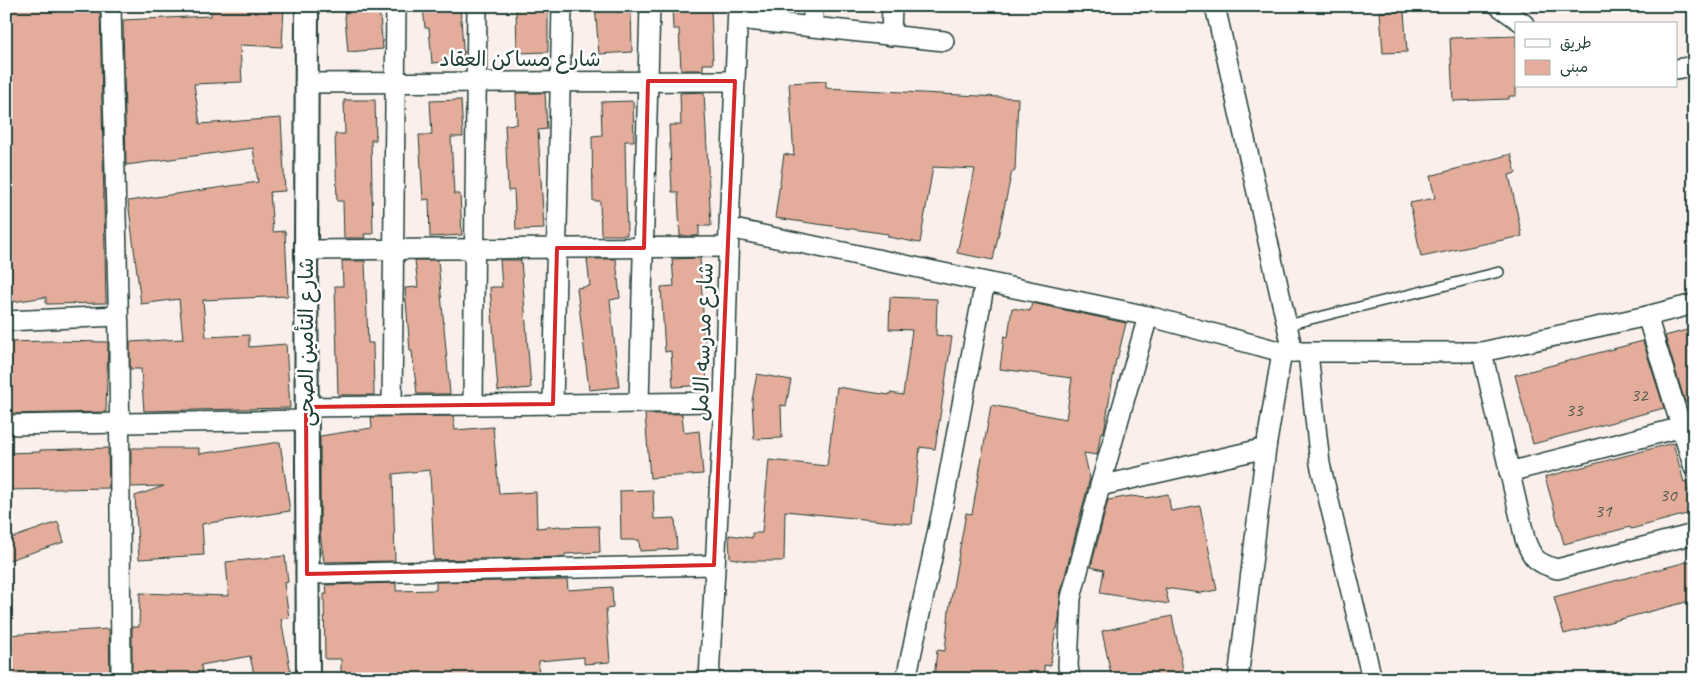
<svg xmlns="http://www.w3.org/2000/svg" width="1700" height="685" font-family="Caveat,'Playpen Sans Arabic',sans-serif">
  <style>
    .building { fill: #e4ad9b; stroke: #1f3d34 }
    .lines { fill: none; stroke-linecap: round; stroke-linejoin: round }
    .service-casing { stroke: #1f3d34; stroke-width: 12 }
    .minor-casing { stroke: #1f3d34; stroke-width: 22 }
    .tertiary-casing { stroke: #1f3d34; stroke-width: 26 }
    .service { stroke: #fff; stroke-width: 9 }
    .minor { stroke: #fff; stroke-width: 19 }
    .tertiary { stroke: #fff; stroke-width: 22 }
    .marked { fill: none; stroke: #d62828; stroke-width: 4; stroke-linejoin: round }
    .labels { text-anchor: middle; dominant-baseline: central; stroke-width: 5; stroke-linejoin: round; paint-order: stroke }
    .number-label { font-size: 19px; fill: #50594e }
    .street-label { font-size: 21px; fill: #1f3d34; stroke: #fff }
  </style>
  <rect width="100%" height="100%" fill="#faefeb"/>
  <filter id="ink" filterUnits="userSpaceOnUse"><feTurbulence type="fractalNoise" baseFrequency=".02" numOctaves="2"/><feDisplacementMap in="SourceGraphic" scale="10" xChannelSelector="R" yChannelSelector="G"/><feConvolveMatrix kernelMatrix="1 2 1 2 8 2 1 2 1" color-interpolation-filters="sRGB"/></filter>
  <g filter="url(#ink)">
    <g class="building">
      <polygon points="6,6 100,6 106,303 46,304 46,297 6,303"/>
      <polygon points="211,6 284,6 282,47 240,45 242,82 194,84 200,124 281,118 285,191 270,192 273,232 285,231 288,296 203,300 206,337 249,335 249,347 286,344 290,408 144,411 141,369 130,369 130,342 183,339 179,299 141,304 128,201 258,182 253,148 126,165 123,20 211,16"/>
      <polygon points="344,6 379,6 383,49 348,52"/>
      <polygon points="423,6 460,6 464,61 432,63 429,28 425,28"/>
      <polygon points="516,6 545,6 545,9 548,9 548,52 517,53"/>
      <polygon points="595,6 631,6 632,52 599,54"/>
      <polygon points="672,6 711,6 713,64 703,64 703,70 681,70 679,29 673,29"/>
      <polygon points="1404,11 1407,52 1383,53 1380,12"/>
      <polygon points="1516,36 1516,96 1509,96 1509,99 1453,101 1450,38"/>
      <polygon points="826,81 826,88 1018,98 1015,171 1012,171 993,260 957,253 975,169 933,167 920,243 888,237 888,234 775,218 784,154 794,156 789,83"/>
      <polygon points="704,92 711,226 699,226 699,236 680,236 678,192 672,192 669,125 681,125 680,93"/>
      <polygon points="516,93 545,93 547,129 538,130 544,229 516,230 514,190 508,191 505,125 517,124"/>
      <polygon points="344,100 375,100 376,140 371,140 373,234 364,234 365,238 344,238 343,201 337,201 335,134 345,134"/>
      <polygon points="461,100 463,137 451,137 454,194 460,194 462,235 430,237 429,199 423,200 419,135 432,135 430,101"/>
      <polygon points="633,101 634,141 625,141 627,235 601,235 600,201 593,201 592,136 602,135 601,102"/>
      <polygon points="1511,154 1516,173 1509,175 1522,236 1421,257 1410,203 1435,198 1430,176"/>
      <polygon points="700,258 707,385 673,387 671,351 665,352 661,287 674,286 672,259"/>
      <polygon points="587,259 616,259 620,298 610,300 619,387 589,390 577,288 590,286"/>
      <polygon points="415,260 438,260 450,394 417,394 412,351 410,351 405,288 418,287"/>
      <polygon points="500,260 521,260 531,388 498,391 490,287 502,287"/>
      <polygon points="342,261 365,261 368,343 373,343 374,395 338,395 335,286 343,286"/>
      <polygon points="890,297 937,299 936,335 952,337 935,449 920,447 912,524 785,511 784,561 748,561 730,558 729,535 752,538 752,533 762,533 769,460 827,466 837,387 889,395 890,393 903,395 912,330 889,329"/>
      <polygon points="1032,303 1126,323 1117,360 1116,359 1105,426 1104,432 1101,432 1097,455 1084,453 1090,478 1060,595 1059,620 1057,629 1056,629 1050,666 1044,665 1045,679 934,679 937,650 945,651 949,610 966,513 972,514 991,405 1066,419 1072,378 1000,369 1004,336 1008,337 1012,308 1030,311"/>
      <polygon points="1694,328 1694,400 1685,402 1665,336"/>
      <polygon points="50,341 108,342 106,412 6,414 6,342"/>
      <polygon points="1643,341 1664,408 1533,444 1515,375"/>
      <polygon points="757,374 791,380 786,406 781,405 782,438 754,439 752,400"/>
      <polygon points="645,414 682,414 684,433 699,431 703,474 650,478"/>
      <polygon points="453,416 455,430 493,427 499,494 536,492 537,528 560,526 560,527 599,526 600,552 565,554 565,557 434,560 430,470 393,474 395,561 324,562 320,533 320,436 372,428 371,417"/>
      <polygon points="280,442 290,511 202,524 204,555 139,559 135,496 164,486 131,487 131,448 199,448 199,454"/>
      <polygon points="1673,443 1684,482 1686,481 1694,512 1631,529 1630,527 1564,544 1545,477"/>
      <polygon points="108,448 109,488 6,490 6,453 40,452 40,450"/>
      <polygon points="653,490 654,519 675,518 677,549 640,551 639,540 621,540 620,491"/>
      <polygon points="1168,494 1171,511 1200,506 1217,590 1201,593 1165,588 1169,604 1100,593 1104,570 1091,567 1108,500 1131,496 1146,498"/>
      <polygon points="58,522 64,542 6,561 6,540"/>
      <polygon points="285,556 288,582 284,583 289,618 281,619 292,679 255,679 250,656 201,665 203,679 132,679 132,627 139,627 140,593 229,596 226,562"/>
      <polygon points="1694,560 1694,600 1564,634 1554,597"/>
      <polygon points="567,580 568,590 612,587 613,608 606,609 610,662 584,664 584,657 539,661 538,679 341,679 341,659 325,659 324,594 327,594 326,585 396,583 396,591 436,590 436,582"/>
      <polygon points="1172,616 1185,679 1112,679 1102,631"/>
      <polygon points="109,629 110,679 6,679 6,635"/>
    </g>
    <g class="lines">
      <defs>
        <polyline id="service" points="1287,325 1499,272"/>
        <g id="minor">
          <polyline points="111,6 119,340 121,679"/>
          <polyline points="1215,6 1293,352"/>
          <polyline points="1499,6 1524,24"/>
          <polyline points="738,19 944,41"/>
          <polyline points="813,27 813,6"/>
          <polyline points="891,36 892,6"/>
          <polyline points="1676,69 1694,66"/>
          <polyline points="305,83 735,81"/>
          <polyline points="729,228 1148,316 1282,352 1482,352 1647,316 1694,304"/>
          <polyline points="306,250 728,247"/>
          <polyline points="1647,316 1694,468"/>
          <polyline points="6,321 118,316"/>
          <path d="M1482,352L1525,539C1532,559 1537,563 1557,569L1694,534"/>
          <polyline points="1308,353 1320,464 1372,679"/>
          <polyline points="639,403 650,6"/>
          <polyline points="553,404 562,6"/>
          <polyline points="473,405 477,6"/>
          <polyline points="392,406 396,6"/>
          <polyline points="306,407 724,402"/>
          <polyline points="6,425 306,420"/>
          <polyline points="1509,472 1694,424"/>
          <polyline points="1100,486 1266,448"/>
          <polyline points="307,574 714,565"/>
          <polyline points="709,679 724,402 729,228 738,6"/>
          <polyline points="906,679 942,511 985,282"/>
          <polyline points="1070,679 1068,666 1071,598 1100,486 1148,316"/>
          <polyline points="1238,679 1266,448 1282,352"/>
        </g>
        <polyline id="tertiary" points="307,6 306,250 308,679"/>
      </defs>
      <use href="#service" class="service-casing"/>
      <use href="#minor" class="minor-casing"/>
      <use href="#tertiary" class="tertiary-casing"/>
      <use href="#service" class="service"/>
      <use href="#minor" class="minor"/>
      <use href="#tertiary" class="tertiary"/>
    </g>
  </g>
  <path class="marked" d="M648,81H735L714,565L307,574L306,407L553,404L557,248H644Z"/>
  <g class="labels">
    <g class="number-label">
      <text x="1639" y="395">32</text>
      <text x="1574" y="410">33</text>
      <text x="1668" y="495">30</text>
      <text x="1603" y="511">31</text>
    </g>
    <g class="street-label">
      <text x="520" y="59">شارع مساكن العقاد</text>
      <text transform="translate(306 342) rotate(-90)">شارع التأمين الصحى</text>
      <text transform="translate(703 342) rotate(-88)">شارع مدرسه الامل</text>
    </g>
  </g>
  <rect width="1700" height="685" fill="none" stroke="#fff" stroke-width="25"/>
  <rect x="12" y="12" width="1675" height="660" fill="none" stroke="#1f3d34" stroke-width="2" filter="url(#ink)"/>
  <rect x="1515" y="22" width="162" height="65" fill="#ffffff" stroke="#a5b1ae"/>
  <rect x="1525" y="39" width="25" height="8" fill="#ffffff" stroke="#a5b1ae"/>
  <text x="1560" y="48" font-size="15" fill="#1f3d34">طريق</text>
  <rect x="1525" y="60" width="25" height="15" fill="#e4ad9b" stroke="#a5b1ae"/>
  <text x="1560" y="72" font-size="15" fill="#1f3d34">مبنى</text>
</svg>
